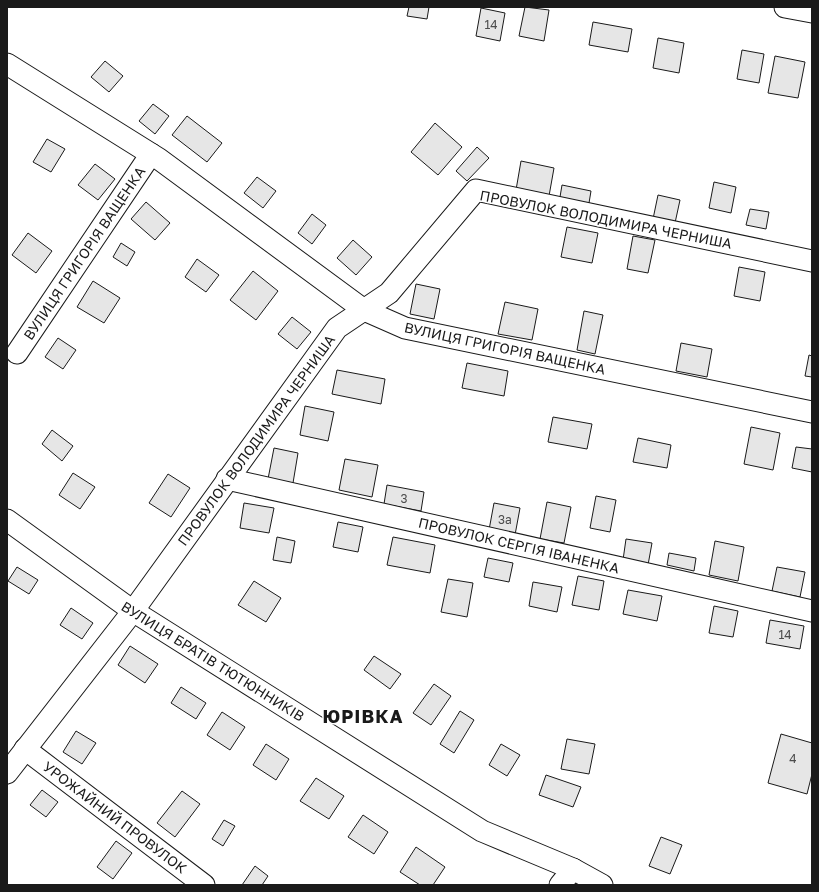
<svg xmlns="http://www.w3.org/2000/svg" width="819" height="892" font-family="'Golos Text',sans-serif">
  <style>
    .building { fill: #e6e6e6; stroke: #1a1a1a }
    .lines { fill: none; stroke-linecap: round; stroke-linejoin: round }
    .minor-casing { stroke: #1a1a1a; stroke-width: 23 }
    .minor { stroke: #fff; stroke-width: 21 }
    .labels { text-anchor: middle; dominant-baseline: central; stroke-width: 3; stroke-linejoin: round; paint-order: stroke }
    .number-label { font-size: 12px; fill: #4d4d4d }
    .street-label { font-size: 14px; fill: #1a1a1a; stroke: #fff }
    .district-label { font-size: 18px; font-weight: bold; letter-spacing: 1px; fill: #1a1a1a; stroke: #fff }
  </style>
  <rect width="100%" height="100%" fill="#fff"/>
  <g class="building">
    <polygon points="409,7 429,7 427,19 407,16"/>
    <polygon points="525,7 549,10 544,41 519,36"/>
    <polygon points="481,8 505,13 500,41 476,36"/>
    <polygon points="593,22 632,29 628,52 589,45"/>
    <polygon points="658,38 684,43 679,73 653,68"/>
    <polygon points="742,50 764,54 759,83 737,79"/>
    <polygon points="775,56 805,62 798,98 768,93"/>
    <polygon points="105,61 123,76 109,92 91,77"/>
    <polygon points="153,104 169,116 155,134 139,121"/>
    <polygon points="187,116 222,143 207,162 172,135"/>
    <polygon points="435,123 462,147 438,175 411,152"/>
    <polygon points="47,139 65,149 51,172 33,162"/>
    <polygon points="477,147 489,158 467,181 456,171"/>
    <polygon points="521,161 554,168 549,196 516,190"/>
    <polygon points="95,164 115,179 98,200 78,185"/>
    <polygon points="257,177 276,191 263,208 244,193"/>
    <polygon points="714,182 736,187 731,213 709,208"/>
    <polygon points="562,185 591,191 588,209 559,203"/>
    <polygon points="658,195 680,200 675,223 653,219"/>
    <polygon points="146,202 170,223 155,240 131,219"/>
    <polygon points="750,209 769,212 766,229 746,225"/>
    <polygon points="312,214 326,225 312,244 298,233"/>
    <polygon points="567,227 598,233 592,263 561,257"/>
    <polygon points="28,233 52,251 36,273 12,255"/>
    <polygon points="633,236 655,240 648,273 627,269"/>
    <polygon points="353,240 372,257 356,275 337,258"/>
    <polygon points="121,243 135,252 127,266 113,257"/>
    <polygon points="197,259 219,275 206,292 185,277"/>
    <polygon points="739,267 765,272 760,301 734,296"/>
    <polygon points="253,271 278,291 256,320 230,300"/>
    <polygon points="93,281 120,298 104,323 77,307"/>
    <polygon points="416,284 440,289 434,319 410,314"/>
    <polygon points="505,302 538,309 532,340 498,334"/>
    <polygon points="584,311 603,315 595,354 577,350"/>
    <polygon points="292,317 311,332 297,349 278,334"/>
    <polygon points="58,338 76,350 63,369 45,357"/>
    <polygon points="681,343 712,349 707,377 676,371"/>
    <polygon points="809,355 812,356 812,377 805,376"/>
    <polygon points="467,363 508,371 504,396 462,388"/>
    <polygon points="337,370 385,379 381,404 332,394"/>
    <polygon points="305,406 334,412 328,441 300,435"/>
    <polygon points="553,417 592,424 587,449 548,442"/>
    <polygon points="751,427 780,433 773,470 744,464"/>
    <polygon points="52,430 73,446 62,461 42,444"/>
    <polygon points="638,438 671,445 667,468 633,462"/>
    <polygon points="796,447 812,449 812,472 792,468"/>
    <polygon points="274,448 298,453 293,483 268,479"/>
    <polygon points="345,459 378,465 372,497 339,490"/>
    <polygon points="73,473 95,487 80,509 59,495"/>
    <polygon points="168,474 190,488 171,517 149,503"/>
    <polygon points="387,485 424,492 421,511 384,504"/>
    <polygon points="596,496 616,500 610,532 590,528"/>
    <polygon points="547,502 571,507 564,543 540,539"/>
    <polygon points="244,503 274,508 269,533 240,528"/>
    <polygon points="494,503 520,508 515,535 489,530"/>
    <polygon points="338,522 363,527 358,552 333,547"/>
    <polygon points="277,537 295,541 291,563 273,560"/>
    <polygon points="393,537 435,545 430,573 387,565"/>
    <polygon points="626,539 652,543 648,565 623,560"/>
    <polygon points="715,541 744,547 738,581 709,575"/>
    <polygon points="669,553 696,558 694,571 667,565"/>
    <polygon points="488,558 513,563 509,582 484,577"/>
    <polygon points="17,567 38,580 29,594 8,581"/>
    <polygon points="777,567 805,572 800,597 772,591"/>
    <polygon points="578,576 604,581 599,610 572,605"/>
    <polygon points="448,579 473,583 467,617 441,612"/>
    <polygon points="254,581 281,598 266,622 238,605"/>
    <polygon points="533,582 562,587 557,612 529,606"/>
    <polygon points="628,590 662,596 657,621 623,614"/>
    <polygon points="714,606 738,611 733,637 709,633"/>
    <polygon points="71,608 93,623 82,639 60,625"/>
    <polygon points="770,620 804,626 800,649 766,643"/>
    <polygon points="130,646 158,664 145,683 118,665"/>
    <polygon points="374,656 401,674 390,689 364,670"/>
    <polygon points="434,684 451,696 431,725 413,713"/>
    <polygon points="181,687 206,703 196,719 171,703"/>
    <polygon points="460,711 474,720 454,753 440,744"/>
    <polygon points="222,712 245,727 230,750 207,735"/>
    <polygon points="76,731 96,743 82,764 63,752"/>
    <polygon points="781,734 812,743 812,774 807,794 768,783"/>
    <polygon points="567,739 595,744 589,774 561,769"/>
    <polygon points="266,744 289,759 276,780 253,765"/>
    <polygon points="501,744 520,755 507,776 489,765"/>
    <polygon points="546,775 581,787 573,807 539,795"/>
    <polygon points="316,778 344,796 329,819 300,801"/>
    <polygon points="42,790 58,802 46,817 30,805"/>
    <polygon points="182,791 200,804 175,837 157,823"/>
    <polygon points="363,815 388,832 374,854 348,837"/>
    <polygon points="224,820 235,826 223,846 212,839"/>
    <polygon points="661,837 682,845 670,874 649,866"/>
    <polygon points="116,841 132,853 113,879 97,867"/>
    <polygon points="416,847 445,867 433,885 420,885 400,872"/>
    <polygon points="255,866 268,876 262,885 242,885"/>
  </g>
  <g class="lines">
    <defs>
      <g id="minor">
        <polyline points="785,7 812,12"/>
        <polyline points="7,64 159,159 364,310 405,328 812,412"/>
        <polyline points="17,353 151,154"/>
        <polyline points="227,479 812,611"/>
        <polyline points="7,520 133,611 482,831 573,869 602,885"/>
        <polyline points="25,749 204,885"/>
        <polyline points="7,773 133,611 337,328 389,293 476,190 812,261"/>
        <polyline points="560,885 573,869"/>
      </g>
    </defs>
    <use href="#minor" class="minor-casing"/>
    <use href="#minor" class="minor"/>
  </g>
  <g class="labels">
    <g class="number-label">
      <text x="491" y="24">14</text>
      <text x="404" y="498">3</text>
      <text x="505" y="519">3а</text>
      <text x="785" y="634">14</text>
      <text x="793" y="758">4</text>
    </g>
    <g class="street-label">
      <text transform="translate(606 219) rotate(11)">ПРОВУЛОК ВОЛОДИМИРА ЧЕРНИША</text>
      <text transform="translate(84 253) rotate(-56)">ВУЛИЦЯ ГРИГОРІЯ ВАЩЕНКА</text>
      <text transform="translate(505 348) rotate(12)">ВУЛИЦЯ ГРИГОРІЯ ВАЩЕНКА</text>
      <text transform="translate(256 440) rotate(-54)">ПРОВУЛОК ВОЛОДИМИРА ЧЕРНИША</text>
      <text transform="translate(519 545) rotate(13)">ПРОВУЛОК СЕРГІЯ ІВАНЕНКА</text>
      <text transform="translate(213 661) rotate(32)">ВУЛИЦЯ БРАТІВ ТЮТЮННИКІВ</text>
      <text transform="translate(115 817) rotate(37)">УРОЖАЙНИЙ ПРОВУЛОК</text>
    </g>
    <g class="district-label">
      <text x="363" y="716">ЮРІВКА</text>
    </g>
  </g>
  <rect width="819" height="892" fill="none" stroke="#1a1a1a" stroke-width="16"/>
</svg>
